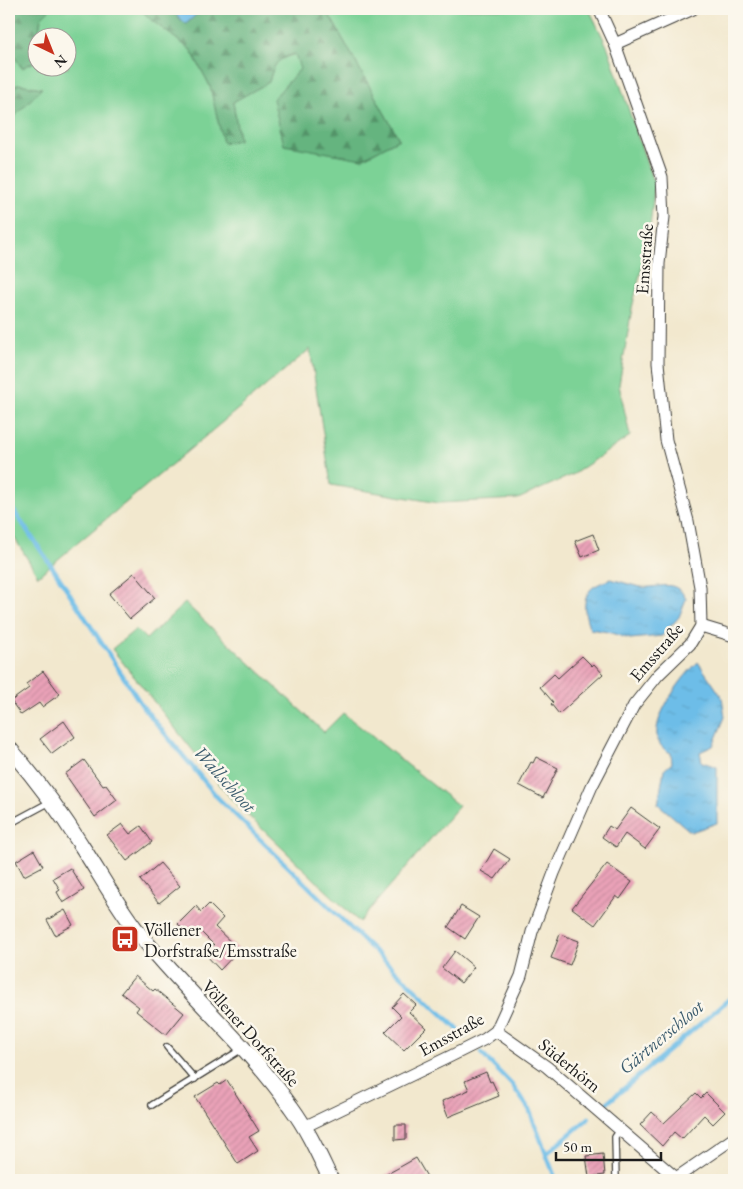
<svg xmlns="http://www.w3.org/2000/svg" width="743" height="1189" font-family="'EB Garamond',serif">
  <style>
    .green { fill: #7cd296; stroke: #4c7759 }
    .forest { fill: url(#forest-firs); stroke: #40684e }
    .water { fill: url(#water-ripples); stroke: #446c82 }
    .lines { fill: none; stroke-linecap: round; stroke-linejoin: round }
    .stream { stroke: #6dbde8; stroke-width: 4.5 }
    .building { fill: url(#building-hatch) }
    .lane-casing { stroke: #3c3b37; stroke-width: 8 }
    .street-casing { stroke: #3c3b37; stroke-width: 13 }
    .secondary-casing { stroke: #3c3b37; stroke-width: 17 }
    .lane { stroke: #fff; stroke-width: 5.5 }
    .street { stroke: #fff; stroke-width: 11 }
    .secondary { stroke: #fff; stroke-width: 15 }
    .labels { text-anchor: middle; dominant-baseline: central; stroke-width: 5; stroke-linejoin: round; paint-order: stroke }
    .street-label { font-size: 18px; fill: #1c1c1c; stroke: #fbf7ec }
    .poi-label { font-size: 18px; fill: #1c1c1c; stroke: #fbf7ec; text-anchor: start }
    .water-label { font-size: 19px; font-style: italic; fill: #3c5c6e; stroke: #fbf7ec }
  </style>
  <defs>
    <pattern id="forest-firs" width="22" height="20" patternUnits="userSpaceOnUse" patternTransform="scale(1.25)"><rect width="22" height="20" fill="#65b47f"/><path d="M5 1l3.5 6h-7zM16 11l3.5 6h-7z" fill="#529267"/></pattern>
    <pattern id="water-ripples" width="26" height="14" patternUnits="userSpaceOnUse" patternTransform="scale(1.25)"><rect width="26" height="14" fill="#6dbde8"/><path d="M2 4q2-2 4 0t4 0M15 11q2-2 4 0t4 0" fill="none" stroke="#5ea2c6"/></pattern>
    <pattern id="building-hatch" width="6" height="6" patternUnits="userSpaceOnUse" patternTransform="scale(1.25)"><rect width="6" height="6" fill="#eaa2b8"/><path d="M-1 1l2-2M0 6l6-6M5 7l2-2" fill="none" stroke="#c88b9e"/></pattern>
  </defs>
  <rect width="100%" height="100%" fill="#fbf7ec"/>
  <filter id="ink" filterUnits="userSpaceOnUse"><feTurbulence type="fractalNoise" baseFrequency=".02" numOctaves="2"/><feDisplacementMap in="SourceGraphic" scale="10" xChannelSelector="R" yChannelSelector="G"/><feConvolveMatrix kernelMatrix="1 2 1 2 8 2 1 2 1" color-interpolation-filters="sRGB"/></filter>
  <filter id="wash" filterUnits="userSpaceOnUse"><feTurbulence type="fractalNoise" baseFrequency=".0096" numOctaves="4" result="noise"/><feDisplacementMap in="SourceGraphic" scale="20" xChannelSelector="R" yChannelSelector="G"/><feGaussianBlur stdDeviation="1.12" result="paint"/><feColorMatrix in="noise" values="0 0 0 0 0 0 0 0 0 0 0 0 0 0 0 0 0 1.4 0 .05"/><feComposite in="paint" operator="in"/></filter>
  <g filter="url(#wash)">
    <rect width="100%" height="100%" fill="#f2e8ce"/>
    <g class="green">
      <path d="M50,9H140L150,19L191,50L210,86L223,142L239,140L233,102L269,82C274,63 277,59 296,54L300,69L273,99L362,159L399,139L326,9H589L608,48L652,179H655L649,238L632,308L619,385L630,436L574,474L518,499L439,503L331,485L310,349L38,576L9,529V122L41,88L18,84L9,91V48L22,68L34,62L37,41L38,68H68V38L38,37L41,18Z"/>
      <polygon points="185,603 324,732 343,713 459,806 359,922 233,801 112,649 136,629 146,639"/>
    </g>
    <g class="forest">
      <polygon points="9,9 50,9 41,18 34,62 22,68 9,48"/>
      <path d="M140,9H170L186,24L197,14L219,11L224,9H326L399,139L362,159L284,145L273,99L300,69L295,54C277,59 274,63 269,82L233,102L239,140L223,143L210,86L191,50L150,19Z"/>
      <polygon points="18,84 42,88 9,122 9,91"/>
    </g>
    <g class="water">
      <polygon points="170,9 224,9 219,11 197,14 186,24"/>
      <path d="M610,579C620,581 630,585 641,587C659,589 675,577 686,599L679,617L662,636L630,639L608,632L590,629C585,617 581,600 591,589C595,585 604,582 610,579Z"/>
      <path d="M698,662L722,697L725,717L713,746L700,752L702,762L717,767V823L691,832L658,804L664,770L672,763L671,753C664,750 658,744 657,736C654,714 683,676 698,662Z"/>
    </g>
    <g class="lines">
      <g class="stream">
        <polyline points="9,504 55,571 143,707 218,798 366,943 465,1036"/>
        <polyline points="481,1053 512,1085 529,1109 556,1180"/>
        <polyline points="607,1103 734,995"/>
        <polyline points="546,1154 589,1118"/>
      </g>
    </g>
    <g id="blocks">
      <g class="building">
        <polygon points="593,534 599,550 582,557 575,541"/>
        <polygon points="134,573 155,598 130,619 109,594"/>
        <polygon points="582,656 592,666 594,664 603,674 559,714 551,704 553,702 540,687 554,674 558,678"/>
        <polygon points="43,671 60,694 42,707 39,703 21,715 11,701 29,688 26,684"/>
        <polygon points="64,721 75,737 52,754 40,739"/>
        <polygon points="536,757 558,768 543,798 519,785 531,762 533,763"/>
        <polygon points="84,760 103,786 106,785 117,800 95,817 65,774"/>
        <polygon points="631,808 660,829 645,849 625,834 616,847 602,837 609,826 615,830"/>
        <polygon points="122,824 130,834 141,826 152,842 127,861 107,835"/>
        <polygon points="494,849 510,859 495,879 481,871"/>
        <polygon points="34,850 43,866 24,876 16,861"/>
        <polygon points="160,863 180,886 159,903 140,880"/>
        <polygon points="607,864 632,882 620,899 616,896 595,925 572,908"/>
        <polygon points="70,868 84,890 63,903 57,892 60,890 53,878"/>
        <polygon points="209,904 223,918 215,927 239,950 220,970 205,954 214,945 199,930 191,938 178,924 196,906 201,912"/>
        <polygon points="461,906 479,917 465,939 448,927"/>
        <polygon points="65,910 73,925 55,935 47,920"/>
        <polygon points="560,934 579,941 570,965 551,958"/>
        <polygon points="455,951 474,967 461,983 442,968"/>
        <polygon points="135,976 153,991 155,989 184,1013 166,1035 136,1011 139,1007 121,993"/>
        <polygon points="404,994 416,1005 409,1012 426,1028 404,1050 385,1032 401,1016 392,1007"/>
        <polygon points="486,1072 490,1082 492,1081 499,1096 448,1117 442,1101 469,1090 465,1081"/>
        <polygon points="227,1080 259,1131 249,1137 258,1151 238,1164 195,1097 218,1083 220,1085"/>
        <polygon points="696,1093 701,1098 706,1093 725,1112 713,1124 704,1115 682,1139 674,1132 662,1146 640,1125 652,1112 664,1123"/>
        <polygon points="395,1125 406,1125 406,1139 395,1140"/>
        <polygon points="603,1154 605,1175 589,1177 586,1156"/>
        <polygon points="416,1158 429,1180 376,1180 400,1167"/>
      </g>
    </g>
  </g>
  <g filter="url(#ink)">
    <use href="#blocks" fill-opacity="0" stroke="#3c3b37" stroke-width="1"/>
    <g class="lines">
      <defs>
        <g id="lane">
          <polyline points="9,824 50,802"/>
          <polyline points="167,1047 195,1079"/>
          <polyline points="152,1105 242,1049"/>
          <polyline points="616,1180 615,1137 620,1130"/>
        </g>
        <g id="street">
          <polyline points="615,44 693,9"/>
          <polyline points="701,626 734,636"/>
          <polyline points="496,1031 547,1067 676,1178 734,1138"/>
          <polyline points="304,1127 451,1056 485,1039 496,1031 521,976 532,932 554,873 592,786 634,705 658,675 690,644 701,626 700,587 688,521 666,440 658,363 659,264 664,217 662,177 615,44 599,9"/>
        </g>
        <path id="secondary" d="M9,748C36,779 60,811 81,845C100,874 116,904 137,931C185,992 246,1043 291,1107C308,1130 319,1155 331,1180"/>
      </defs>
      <use href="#lane" class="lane-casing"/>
      <use href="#street" class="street-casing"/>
      <use href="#secondary" class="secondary-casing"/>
      <use href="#lane" class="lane"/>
      <use href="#street" class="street"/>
      <use href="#secondary" class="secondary"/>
    </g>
  </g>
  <defs>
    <symbol id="bus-square" viewBox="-11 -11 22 22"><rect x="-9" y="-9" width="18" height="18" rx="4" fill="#c8321e" stroke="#fbf7ec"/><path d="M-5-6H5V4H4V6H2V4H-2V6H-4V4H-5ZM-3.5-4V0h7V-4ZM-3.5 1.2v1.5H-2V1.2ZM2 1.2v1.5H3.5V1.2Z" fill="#fff"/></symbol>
  </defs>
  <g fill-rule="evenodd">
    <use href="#bus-square" x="109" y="923" width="32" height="32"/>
  </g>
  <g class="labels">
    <g class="street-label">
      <text transform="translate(644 259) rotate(-86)">Emsstraße</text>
      <text transform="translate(656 652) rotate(-49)">Emsstraße</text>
      <text transform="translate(251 1033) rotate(48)">Völlener Dorfstraße</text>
      <text transform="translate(451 1034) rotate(-29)">Emsstraße</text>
      <text transform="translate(570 1065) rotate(39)">Süderhörn</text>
    </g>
    <g class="poi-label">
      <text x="144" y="929">Völlener<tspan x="144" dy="21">Dorfstraße/Emsstraße</tspan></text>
    </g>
    <g class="water-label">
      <text transform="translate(225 779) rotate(48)">Wallschloot</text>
      <text transform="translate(661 1037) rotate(-40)">Gärtnerschloot</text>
    </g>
  </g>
  <rect width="743" height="1189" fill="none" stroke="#fbf7ec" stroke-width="30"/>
  <g transform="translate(52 52) rotate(137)"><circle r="24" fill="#fbf7ec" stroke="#a29f99"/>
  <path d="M0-4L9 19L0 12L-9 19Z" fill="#c8321e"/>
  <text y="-8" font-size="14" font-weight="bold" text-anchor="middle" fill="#1c1c1c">N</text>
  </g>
  <path d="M556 1152v8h105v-8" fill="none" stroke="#1c1c1c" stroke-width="2.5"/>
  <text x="563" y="1152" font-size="15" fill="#1c1c1c" stroke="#fbf7ec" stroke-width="4" paint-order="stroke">50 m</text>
</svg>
